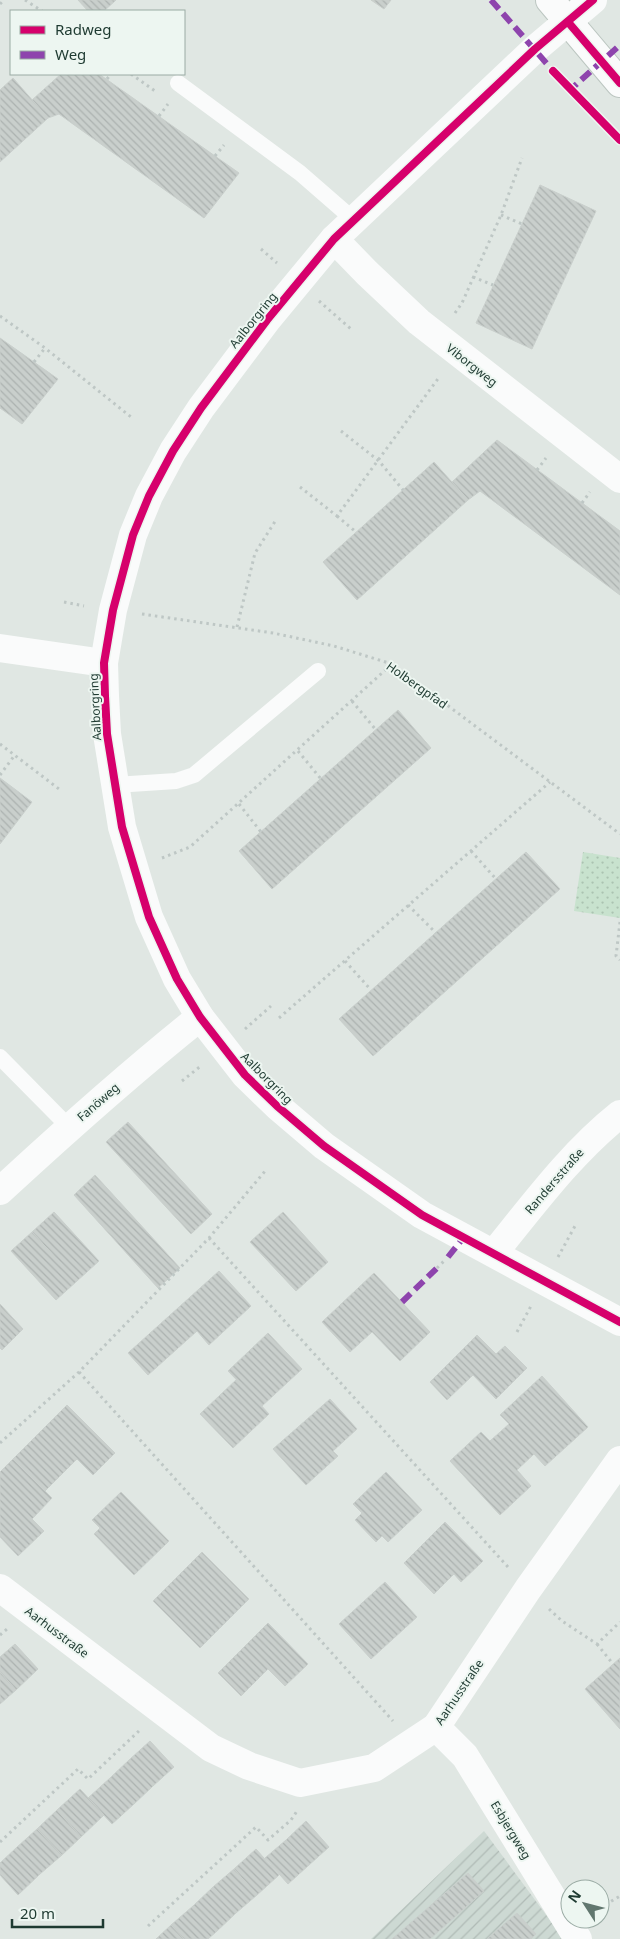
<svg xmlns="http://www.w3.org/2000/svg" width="620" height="1939" font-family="'Noto Sans',sans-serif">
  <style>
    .industrial { fill: url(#industrial-furrows) }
    .park { fill: url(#park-dots) }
    .building { fill: url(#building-back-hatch); stroke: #c9cfcc }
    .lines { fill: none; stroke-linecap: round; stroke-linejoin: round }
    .secondary-casing { stroke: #bcc6c1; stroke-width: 30 }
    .path { stroke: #bec7c5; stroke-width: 3; stroke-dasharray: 2.5 4; stroke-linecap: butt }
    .lane { stroke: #fafbfb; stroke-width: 16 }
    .street { stroke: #fafbfb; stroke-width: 28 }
    .secondary { stroke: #fafbfb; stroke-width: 28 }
    .quiet { stroke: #8e44ad; stroke-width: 6; stroke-dasharray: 12 6; stroke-linecap: butt }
    .cycleway-casing { stroke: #edf6f1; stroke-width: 11 }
    .cycleway { stroke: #d6006c; stroke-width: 8 }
    .labels { text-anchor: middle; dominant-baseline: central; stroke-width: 4; stroke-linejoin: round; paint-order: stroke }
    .street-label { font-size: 12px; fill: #1e3a31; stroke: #edf6f1 }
  </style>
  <defs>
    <pattern id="industrial-furrows" width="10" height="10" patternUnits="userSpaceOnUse" patternTransform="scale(1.25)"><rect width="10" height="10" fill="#cdd9d3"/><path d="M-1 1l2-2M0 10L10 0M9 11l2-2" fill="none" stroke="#b0bbb6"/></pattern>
    <pattern id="park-dots" width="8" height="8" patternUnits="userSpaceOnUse" patternTransform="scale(1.25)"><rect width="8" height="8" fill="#c8e2ce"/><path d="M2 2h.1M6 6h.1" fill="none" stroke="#abc3b1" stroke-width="1.8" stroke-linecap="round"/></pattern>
    <pattern id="building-back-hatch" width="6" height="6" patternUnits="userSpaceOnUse" patternTransform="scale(1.25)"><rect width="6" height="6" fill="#c9cfcc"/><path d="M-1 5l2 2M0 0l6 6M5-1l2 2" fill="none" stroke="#acb2b0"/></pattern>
  </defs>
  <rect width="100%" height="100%" fill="#e0e7e3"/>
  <polygon class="industrial" points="484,1831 564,1939 371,1939"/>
  <polygon class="park" points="583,852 620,858 620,918 574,911"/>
  <g class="building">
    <polygon points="78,0 116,0 104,11 88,11"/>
    <polygon points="371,0 391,0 384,9"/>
    <polygon points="61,74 99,74 239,173 204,218 59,114 48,118 32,100"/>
    <polygon points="13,78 48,118 0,162 0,90"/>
    <polygon points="540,185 596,211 532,349 476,323"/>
    <polygon points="0,338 58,379 22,424 0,408"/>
    <polygon points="497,440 620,531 620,595 480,491 468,500 452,482"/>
    <polygon points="434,462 468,500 357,600 323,562"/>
    <polygon points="398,710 431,748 272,889 239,851"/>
    <polygon points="0,778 32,802 0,844"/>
    <polygon points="526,852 560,889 373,1056 339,1019"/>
    <polygon points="128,1122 212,1214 191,1234 106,1142"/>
    <polygon points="95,1175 180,1268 158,1288 74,1195"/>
    <polygon points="54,1212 99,1261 77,1281 32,1232"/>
    <polygon points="283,1212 328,1262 296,1291 250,1242"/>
    <polygon points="32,1232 77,1281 56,1300 11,1251"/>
    <polygon points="219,1271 251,1306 209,1345 197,1331 148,1375 128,1353"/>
    <polygon points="374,1273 430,1332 400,1361 372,1332 350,1352 322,1322"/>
    <polygon points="0,1304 23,1329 2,1350 0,1348"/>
    <polygon points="268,1333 302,1369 262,1406 228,1371"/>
    <polygon points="477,1335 496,1354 505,1346 527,1368 496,1399 473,1375 447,1400 430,1382"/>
    <polygon points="542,1376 588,1427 545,1466 534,1454 517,1470 531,1486 500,1515 450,1461 481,1432 490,1441 509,1424 500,1415"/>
    <polygon points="237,1379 269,1414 233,1448 200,1414"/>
    <polygon points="330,1399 357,1429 333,1451 338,1456 306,1485 273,1449"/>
    <polygon points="67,1405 115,1453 93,1475 77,1459 45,1491 13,1459"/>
    <polygon points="13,1459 52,1498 32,1519 44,1531 18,1556 0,1537 0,1472"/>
    <polygon points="386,1472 422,1510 388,1542 382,1536 376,1542 355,1520 362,1513 353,1504"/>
    <polygon points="121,1492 169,1541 134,1575 94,1534 100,1528 92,1520"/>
    <polygon points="445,1522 483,1561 461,1582 454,1574 434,1594 404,1563"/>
    <polygon points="202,1552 249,1599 200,1648 153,1601"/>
    <polygon points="385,1582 417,1617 371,1659 339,1624"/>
    <polygon points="268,1623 308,1664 285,1686 268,1669 241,1696 218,1673"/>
    <polygon points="15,1644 38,1669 16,1690 0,1672 0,1657"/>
    <polygon points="620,1658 620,1729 585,1689"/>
    <polygon points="0,1672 16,1690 0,1704"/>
    <polygon points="150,1741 174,1767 153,1786 129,1760"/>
    <polygon points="129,1760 153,1786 134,1804 110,1778"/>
    <polygon points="110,1778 134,1804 112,1824 88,1798"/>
    <polygon points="80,1789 104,1815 81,1837 57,1810"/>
    <polygon points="57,1810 81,1837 62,1855 37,1829"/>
    <polygon points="306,1821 329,1847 309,1865 286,1840"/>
    <polygon points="37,1829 62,1855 40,1874 16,1848"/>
    <polygon points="286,1840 309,1865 288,1884 265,1858"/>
    <polygon points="16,1848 40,1874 18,1895 0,1875 0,1863"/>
    <polygon points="256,1849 279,1875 257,1895 234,1869"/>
    <polygon points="234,1869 257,1895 236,1913 213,1887"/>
    <polygon points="468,1873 484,1891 430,1939 392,1939"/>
    <polygon points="213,1887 236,1913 216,1932 193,1906"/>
    <polygon points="193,1906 216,1932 208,1939 184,1939 171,1925"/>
    <polygon points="517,1913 536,1934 531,1939 487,1939"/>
    <polygon points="171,1925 184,1939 156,1939"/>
  </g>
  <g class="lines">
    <defs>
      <polyline id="secondary" points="550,0 620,83"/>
    </defs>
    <use href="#secondary" class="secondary-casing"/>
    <g class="path">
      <polyline points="25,0 42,11"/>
      <polyline points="0,4 4,0"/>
      <polyline points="131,74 155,91"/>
      <polyline points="107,79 111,74"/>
      <polyline points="159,116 168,104"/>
      <polyline points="215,156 224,145"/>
      <polyline points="501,215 522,224"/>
      <polyline points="261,249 277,263"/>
      <polyline points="473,277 493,285"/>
      <polyline points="319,301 351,329"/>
      <polyline points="455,313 462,303 501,215 522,158"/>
      <polyline points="0,316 45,348 131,417"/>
      <polyline points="34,362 45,348"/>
      <polyline points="341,431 379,461 403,490"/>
      <polyline points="537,470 546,458"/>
      <polyline points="300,487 337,516 440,376"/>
      <polyline points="582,503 590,492"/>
      <polyline points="337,516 356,532"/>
      <polyline points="64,602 84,606"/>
      <polyline points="142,614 273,633 334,646 392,664 620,834"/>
      <polyline points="237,627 255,553 276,520"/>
      <polyline points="352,701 376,730"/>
      <polyline points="0,744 59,789"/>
      <polyline points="298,751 321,779"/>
      <polyline points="0,775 14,756"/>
      <polyline points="239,804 261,832"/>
      <polyline points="471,851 496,879"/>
      <polyline points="162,858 190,847 392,664"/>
      <polyline points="408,905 436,933"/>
      <polyline points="620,922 616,956 620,960"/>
      <polyline points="345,961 371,990"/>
      <polyline points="279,1018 550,782"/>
      <polyline points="245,1029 271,1006"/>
      <polyline points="182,1081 202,1065"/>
      <polyline points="209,1238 508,1567"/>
      <polyline points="558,1257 575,1226"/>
      <polyline points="437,1268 444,1261"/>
      <polyline points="517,1332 531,1306"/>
      <polyline points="79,1372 393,1721"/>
      <polyline points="0,1443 79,1372 209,1238 266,1170"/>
      <polyline points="549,1609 562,1621 597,1644 620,1622"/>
      <polyline points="0,1635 7,1629"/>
      <polyline points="597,1644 613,1664"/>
      <polyline points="0,1842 78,1769 88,1779 140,1730"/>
      <polyline points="600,1908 620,1896"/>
      <polyline points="148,1926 256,1827 268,1840 291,1820 297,1811"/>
    </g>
    <g class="lane">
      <polyline points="178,83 300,173 354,220"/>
      <polyline points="115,785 176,781 194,775 318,671"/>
      <polyline points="0,1057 69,1127"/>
    </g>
    <g class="street">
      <polyline points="593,0 535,49 334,239 267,320 201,408 173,451 149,496 133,535 113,610 104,663 105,696 107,734 122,827 149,917 177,979 200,1017 245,1075 277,1106 324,1146 422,1215 620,1322"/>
      <polyline points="334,239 367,273 419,322 620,479"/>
      <polyline points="0,648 104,663"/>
      <path d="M0,1191C65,1131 131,1072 200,1017"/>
      <path d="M494,1253C533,1205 571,1153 620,1114"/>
      <polyline points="0,1588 211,1748 249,1766 300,1783 374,1768 436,1727 528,1589 620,1460"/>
      <polyline points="436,1727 465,1756 578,1939"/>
    </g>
    <use href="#secondary" class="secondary"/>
    <g class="quiet">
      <polyline points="491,0 555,73"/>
      <polyline points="568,88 570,90 620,45"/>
      <polyline points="448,1257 464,1237"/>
      <polyline points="402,1302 437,1268"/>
    </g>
    <defs>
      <g id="cycleway">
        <polyline points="593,0 535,49 334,239 267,320 201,408 173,451 149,496 133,535 113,610 104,663 105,696 107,734 122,827 149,917 177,979 200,1017 245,1075 277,1106 324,1146 422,1215 620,1322"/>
        <polyline points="568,22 620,83"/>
        <polyline points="553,71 620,140"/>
      </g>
    </defs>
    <use href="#cycleway" class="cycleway-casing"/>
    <use href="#cycleway" class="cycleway"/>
  </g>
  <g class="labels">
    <g class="street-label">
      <text transform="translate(253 320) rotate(-51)">Aalborgring</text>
      <text transform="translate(472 365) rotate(38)">Viborgweg</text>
      <text transform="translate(417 685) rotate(35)">Holbergpfad</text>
      <text transform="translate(95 707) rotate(-93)">Aalborgring</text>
      <text transform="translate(267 1078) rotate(45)">Aalborgring</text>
      <text transform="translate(98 1102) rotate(-41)">Fanöweg</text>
      <text transform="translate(554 1181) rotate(-49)">Randersstraße</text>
      <text transform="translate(57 1632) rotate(37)">Aarhusstraße</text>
      <text transform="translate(459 1692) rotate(-56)">Aarhusstraße</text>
      <text transform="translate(511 1830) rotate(59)">Esbjergweg</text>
    </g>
  </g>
  <rect x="10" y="10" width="175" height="65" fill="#edf6f1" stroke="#9aaba4"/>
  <rect x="20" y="26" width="25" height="8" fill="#d6006c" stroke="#9aaba4"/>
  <text x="55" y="35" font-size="15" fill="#1e3a31">Radweg</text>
  <rect x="20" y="51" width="25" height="8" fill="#8e44ad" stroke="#9aaba4"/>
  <text x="55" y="60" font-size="15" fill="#1e3a31">Weg</text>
  <g transform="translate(585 1904) rotate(306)"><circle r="24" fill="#edf6f1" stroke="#9aaba4"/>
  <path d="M0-4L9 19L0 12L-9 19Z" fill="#62776f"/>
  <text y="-8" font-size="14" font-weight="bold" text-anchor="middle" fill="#1e3a31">N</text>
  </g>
  <path d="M12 1919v8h91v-8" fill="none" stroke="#1e3a31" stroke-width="2.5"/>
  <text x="20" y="1919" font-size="15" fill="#1e3a31" stroke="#edf6f1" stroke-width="4" paint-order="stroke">20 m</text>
</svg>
